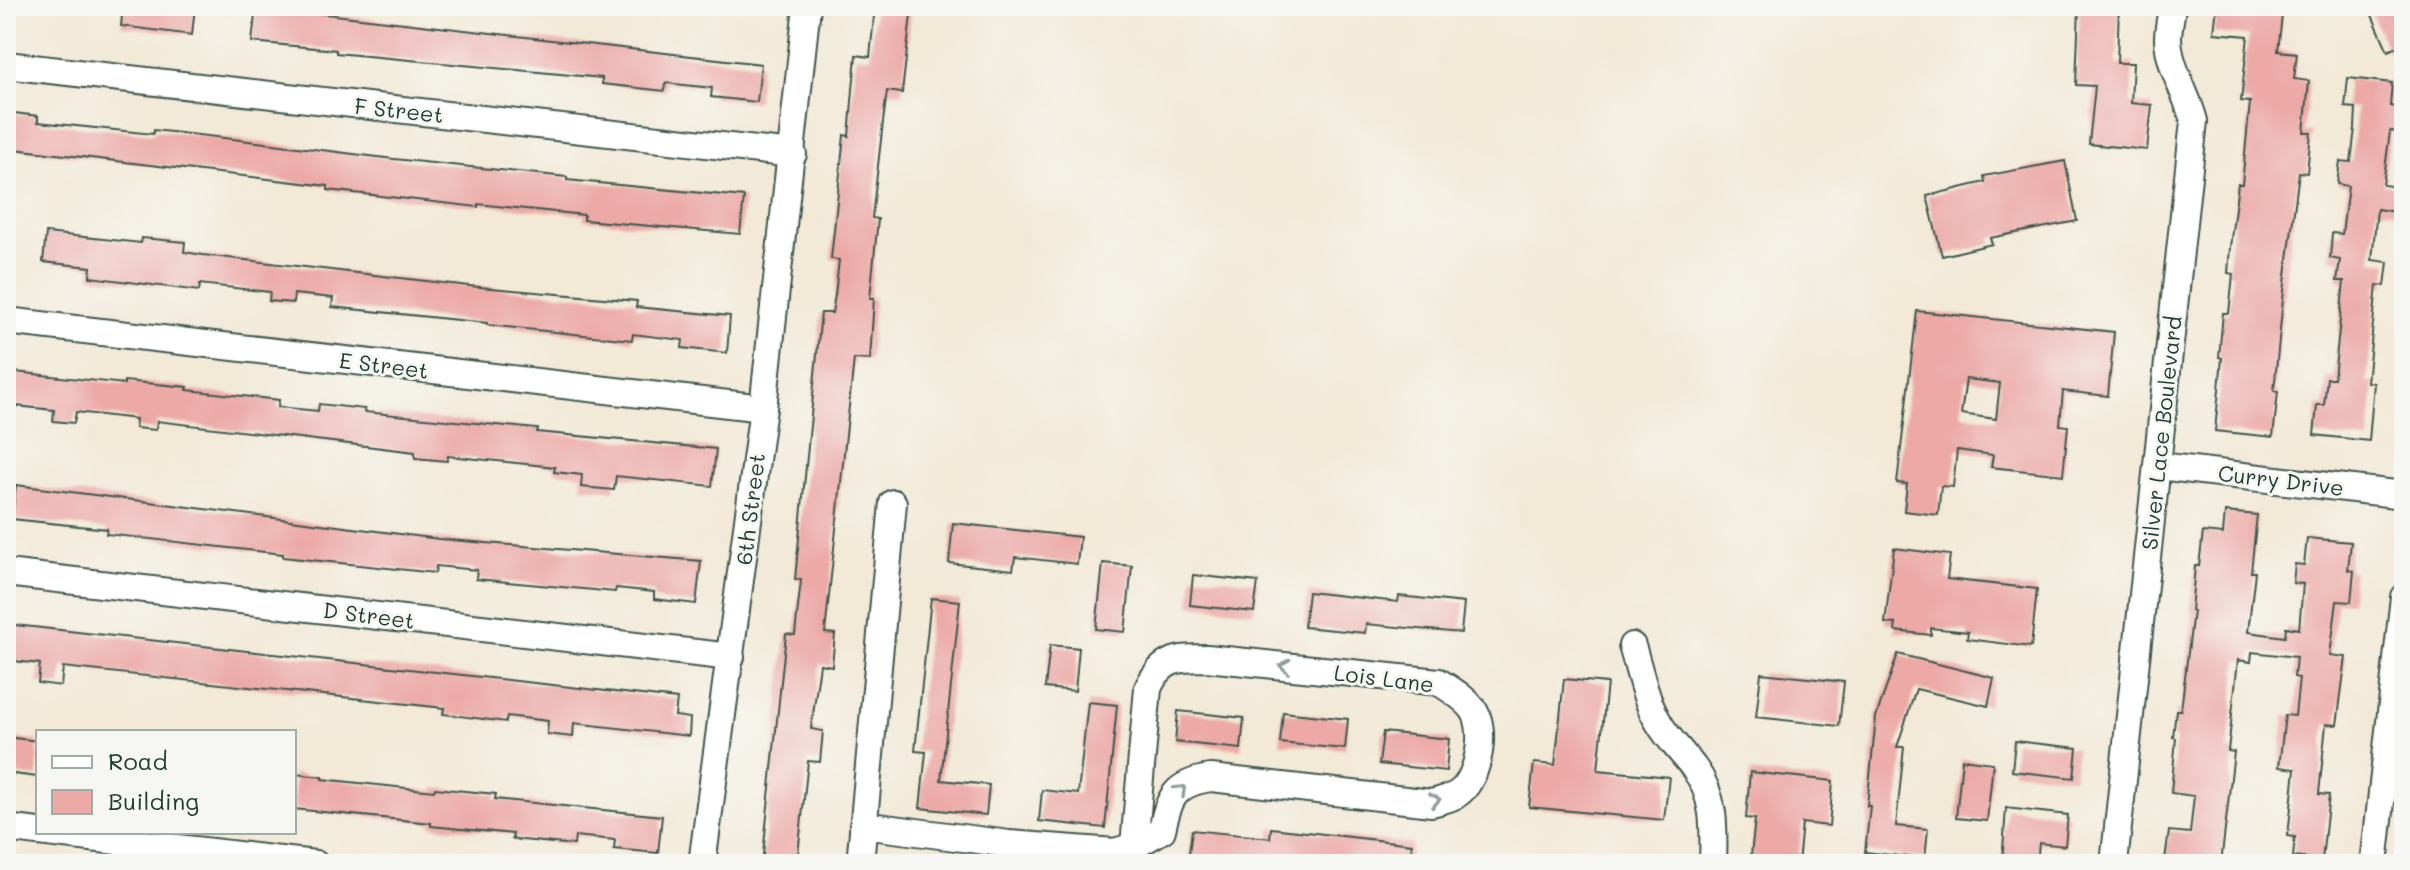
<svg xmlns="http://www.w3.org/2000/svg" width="2410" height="870" font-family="Mali,sans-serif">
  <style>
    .building { fill: #eca9a6; fill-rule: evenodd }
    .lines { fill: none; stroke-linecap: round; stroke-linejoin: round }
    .minor-casing { stroke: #3f574c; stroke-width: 30 }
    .minor { stroke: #fff; stroke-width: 26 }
    .oneway { stroke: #8f9e9a }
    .labels { text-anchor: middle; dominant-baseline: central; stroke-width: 6; stroke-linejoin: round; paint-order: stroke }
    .street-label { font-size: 22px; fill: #1f3d34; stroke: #f6f6f2 }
  </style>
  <rect width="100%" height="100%" fill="#f6f6f2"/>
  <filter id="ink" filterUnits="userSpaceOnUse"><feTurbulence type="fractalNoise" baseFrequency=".0125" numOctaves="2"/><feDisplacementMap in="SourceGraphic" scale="16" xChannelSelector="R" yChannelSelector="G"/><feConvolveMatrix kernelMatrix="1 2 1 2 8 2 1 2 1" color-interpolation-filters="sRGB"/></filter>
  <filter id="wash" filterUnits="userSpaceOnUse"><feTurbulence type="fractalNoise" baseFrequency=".006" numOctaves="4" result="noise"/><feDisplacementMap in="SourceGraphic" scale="32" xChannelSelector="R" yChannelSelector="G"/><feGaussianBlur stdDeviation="1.8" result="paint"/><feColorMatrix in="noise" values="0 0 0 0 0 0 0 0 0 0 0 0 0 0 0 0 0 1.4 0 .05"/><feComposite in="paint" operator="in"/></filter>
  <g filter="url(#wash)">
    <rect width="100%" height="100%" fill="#f2e9d6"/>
    <g id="blocks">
      <g class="building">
        <polygon points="123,6 195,6 192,35 121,26"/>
        <polygon points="256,6 761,64 757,102 711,97 712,88 666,83 665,91 602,84 602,78 336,53 336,50 252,42"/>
        <polygon points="875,6 912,6 902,93 887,91 883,122 872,218 878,219 870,298 874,298 870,360 854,359 825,633 835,634 832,666 820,664 811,729 823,731 820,762 808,761 797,864 762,864 786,634 795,635 797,616 801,580 795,579 821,313 832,313 835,295 839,260 831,259 844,135 849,136 856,55 870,57"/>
        <polygon points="2079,6 2119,6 2117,63 2133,63 2131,103 2152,105 2147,150 2089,144 2095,86 2076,85"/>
        <polygon points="2217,6 2283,6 2278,51 2297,53 2294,79 2309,81 2304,132 2311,132 2307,173 2299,172 2283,299 2274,391 2278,392 2273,437 2215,431 2222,358 2219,357 2223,313 2229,313 2233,274 2228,273 2230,247 2238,184 2242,184 2250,102 2241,101 2248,36 2214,33"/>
        <polygon points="2387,6 2404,6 2404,44 2388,51 2371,13"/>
        <polygon points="2348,78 2392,83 2390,106 2404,108 2404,133 2390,131 2383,185 2398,187 2395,212 2377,209 2372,260 2388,262 2385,286 2377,285 2367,382 2374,383 2369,441 2314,435 2317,405 2324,405 2327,378 2334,378 2344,281 2337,281 2340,260 2330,258 2332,233 2342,234 2348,186 2337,184 2340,161 2351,162 2355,128 2356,108 2345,107"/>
        <polygon points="6,112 38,116 38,122 153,134 154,130 216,137 394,159 567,177 567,180 744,197 740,234 584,220 584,215 478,204 478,207 328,190 328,186 6,148"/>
        <polygon points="2065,161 2077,221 1990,238 1992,244 1942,256 1927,196 1985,182 1984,176"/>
        <polygon points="46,233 141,243 142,238 185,242 184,252 203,255 469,286 637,301 636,307 730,316 727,353 682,348 683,340 633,334 632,340 487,325 487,323 332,307 333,298 294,294 293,303 269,301 270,292 200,284 199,291 90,277 91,267 43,262"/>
        <path d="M1917,311L2114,332L2108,396L2063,391L2060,425L2068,426L2063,475L1991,467L1993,455L1957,450L1953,487L1941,486L1938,515L1904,511L1907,484L1897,483ZM1966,379L2000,383L1996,419L1961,414Z"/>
        <polygon points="6,371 124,384 124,381 188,387 187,390 279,400 278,407 318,411 319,404 365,409 364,412 538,429 537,432 716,449 712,486 616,476 614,490 581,487 582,475 554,472 555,467 448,456 447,461 415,458 415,452 157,421 156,430 135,428 136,419 76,412 74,423 53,421 54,410 6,405"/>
        <polygon points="16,485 439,539 701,561 696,604 654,599 654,592 616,588 615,592 476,579 477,570 436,566 435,573 283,557 283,554 106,534 107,529 12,519"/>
        <polygon points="2225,512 2257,515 2251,572 2255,572 2248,632 2285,637 2286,627 2299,629 2303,584 2293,583 2295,564 2304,565 2307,538 2351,542 2348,570 2354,571 2351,602 2337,601 2330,655 2346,657 2337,725 2326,724 2319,794 2329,795 2322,860 2293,857 2295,837 2288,836 2295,769 2279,767 2285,715 2295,716 2299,678 2294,677 2296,657 2252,652 2251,662 2238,660 2228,751 2234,752 2221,864 2165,859 2169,831 2190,833 2194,796 2171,793 2176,738 2173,737 2176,710 2181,710 2193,611 2191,611 2195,566 2199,566 2203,532 2223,534"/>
        <polygon points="953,523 1080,537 1077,564 1015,557 1013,570 949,563"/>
        <polygon points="1894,548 1950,555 1947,579 2037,589 2031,647 1967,639 1968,632 1931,628 1931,635 1895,631 1896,624 1885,623"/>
        <polygon points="1103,563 1132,566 1125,632 1096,629"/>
        <polygon points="1193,575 1258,582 1254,612 1190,605"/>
        <polygon points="1308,592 1398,602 1399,596 1464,603 1461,633 1366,624 1365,633 1304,627"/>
        <polygon points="931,598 960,601 941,780 989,785 986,815 920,808 926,752 915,751"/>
        <polygon points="6,624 677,699 675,716 690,718 689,736 574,723 573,737 547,734 548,721 507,716 506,722 443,714 444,708 63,667 61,686 38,683 40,664 6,660"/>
        <polygon points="1050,645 1079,648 1075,691 1045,688"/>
        <polygon points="1898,654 1994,678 1988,706 1916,689 1897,747 1904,747 1896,826 1928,829 1925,859 1865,852 1870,806 1867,806 1876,717"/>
        <polygon points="1761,673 1844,682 1839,726 1756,717"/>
        <polygon points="1564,679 1607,683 1598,770 1669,777 1664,820 1529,807 1534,763 1555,765"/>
        <polygon points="1088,702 1117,705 1105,828 1039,821 1042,790 1078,794"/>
        <polygon points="1178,711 1244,718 1241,749 1175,742"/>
        <polygon points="1283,712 1348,719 1345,749 1280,743"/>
        <polygon points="1383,732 1449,739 1446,771 1379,764"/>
        <polygon points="6,737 38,741 38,777 6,773"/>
        <polygon points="2015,741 2077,748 2074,778 2012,771"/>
        <polygon points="1962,759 1993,763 1987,821 1956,818"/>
        <polygon points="1750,772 1833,781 1829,826 1802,823 1798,864 1750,864 1755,819 1746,818"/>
        <polygon points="294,774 322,777 322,779 434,791 435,788 496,794 495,799 662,816 658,853 614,849 615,840 575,836 574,845 512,839 513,834 431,826 431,823 294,809"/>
        <polygon points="2006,808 2068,815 2065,846 2039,843 2037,864 2002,864"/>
        <polygon points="1271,828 1412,844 1409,864 1313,864 1255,858 1254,864 1188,861 1192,830 1270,838"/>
      </g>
    </g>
  </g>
  <g filter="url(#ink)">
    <use href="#blocks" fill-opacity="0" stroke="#3f574c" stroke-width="2"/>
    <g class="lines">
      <defs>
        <g id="minor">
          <polyline points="6,65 793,154"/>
          <polyline points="6,321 763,408"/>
          <polyline points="2159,466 2404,495"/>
          <polyline points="6,573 731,657"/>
          <path d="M1632,646C1640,671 1645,700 1659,723C1668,739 1683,753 1694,768C1716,797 1714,829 1713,864"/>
          <path d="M863,825L1009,844L1115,852L1134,846L1162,830C1169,797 1175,783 1211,778L1432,803C1441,800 1454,798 1461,791C1479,776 1487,728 1473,709C1464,697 1451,690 1439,682L1207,658C1177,658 1162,658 1148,688L1134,846"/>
          <polyline points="6,828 38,832"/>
          <polyline points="39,832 315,864"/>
          <polyline points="702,864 763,408 807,6"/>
          <polyline points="860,864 893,503"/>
          <path d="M2114,864L2194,121C2187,94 2169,67 2168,39C2168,28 2171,17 2172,6"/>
          <polyline points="2374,864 2404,597"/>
        </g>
      </defs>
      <use href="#minor" class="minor-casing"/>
      <use href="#minor" class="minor"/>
    </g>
    <defs><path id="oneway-chevron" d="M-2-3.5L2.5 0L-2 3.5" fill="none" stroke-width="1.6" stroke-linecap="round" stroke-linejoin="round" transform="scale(2)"/></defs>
    <g class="oneway">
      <use href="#oneway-chevron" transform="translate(1285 666) rotate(-174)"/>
      <use href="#oneway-chevron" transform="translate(1181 790) rotate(-44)"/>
      <use href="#oneway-chevron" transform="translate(1435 800) rotate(-10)"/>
    </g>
  </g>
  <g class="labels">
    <g class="street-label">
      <text transform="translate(399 110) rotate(6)">F Street</text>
      <text transform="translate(384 365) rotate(7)">E Street</text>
      <text transform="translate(2161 433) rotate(-84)">Silver Lace Boulevard</text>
      <text transform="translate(2281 480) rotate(7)">Curry Drive</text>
      <text transform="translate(750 509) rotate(-83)">6th Street</text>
      <text transform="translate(369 615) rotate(7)">D Street</text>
      <text transform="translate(1384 678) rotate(7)">Lois Lane</text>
    </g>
  </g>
  <rect width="2410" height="870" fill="none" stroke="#f6f6f2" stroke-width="32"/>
  <rect x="36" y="730" width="260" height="104" fill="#f6f6f2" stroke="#a0aca6" stroke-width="2"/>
  <rect x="52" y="756" width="40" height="12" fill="#ffffff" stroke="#a0aca6" stroke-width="2"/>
  <text x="108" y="770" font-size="24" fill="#1f3d34">Road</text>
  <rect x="52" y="790" width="40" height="24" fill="#eca9a6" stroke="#a0aca6" stroke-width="2"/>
  <text x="108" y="810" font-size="24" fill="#1f3d34">Building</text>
</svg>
